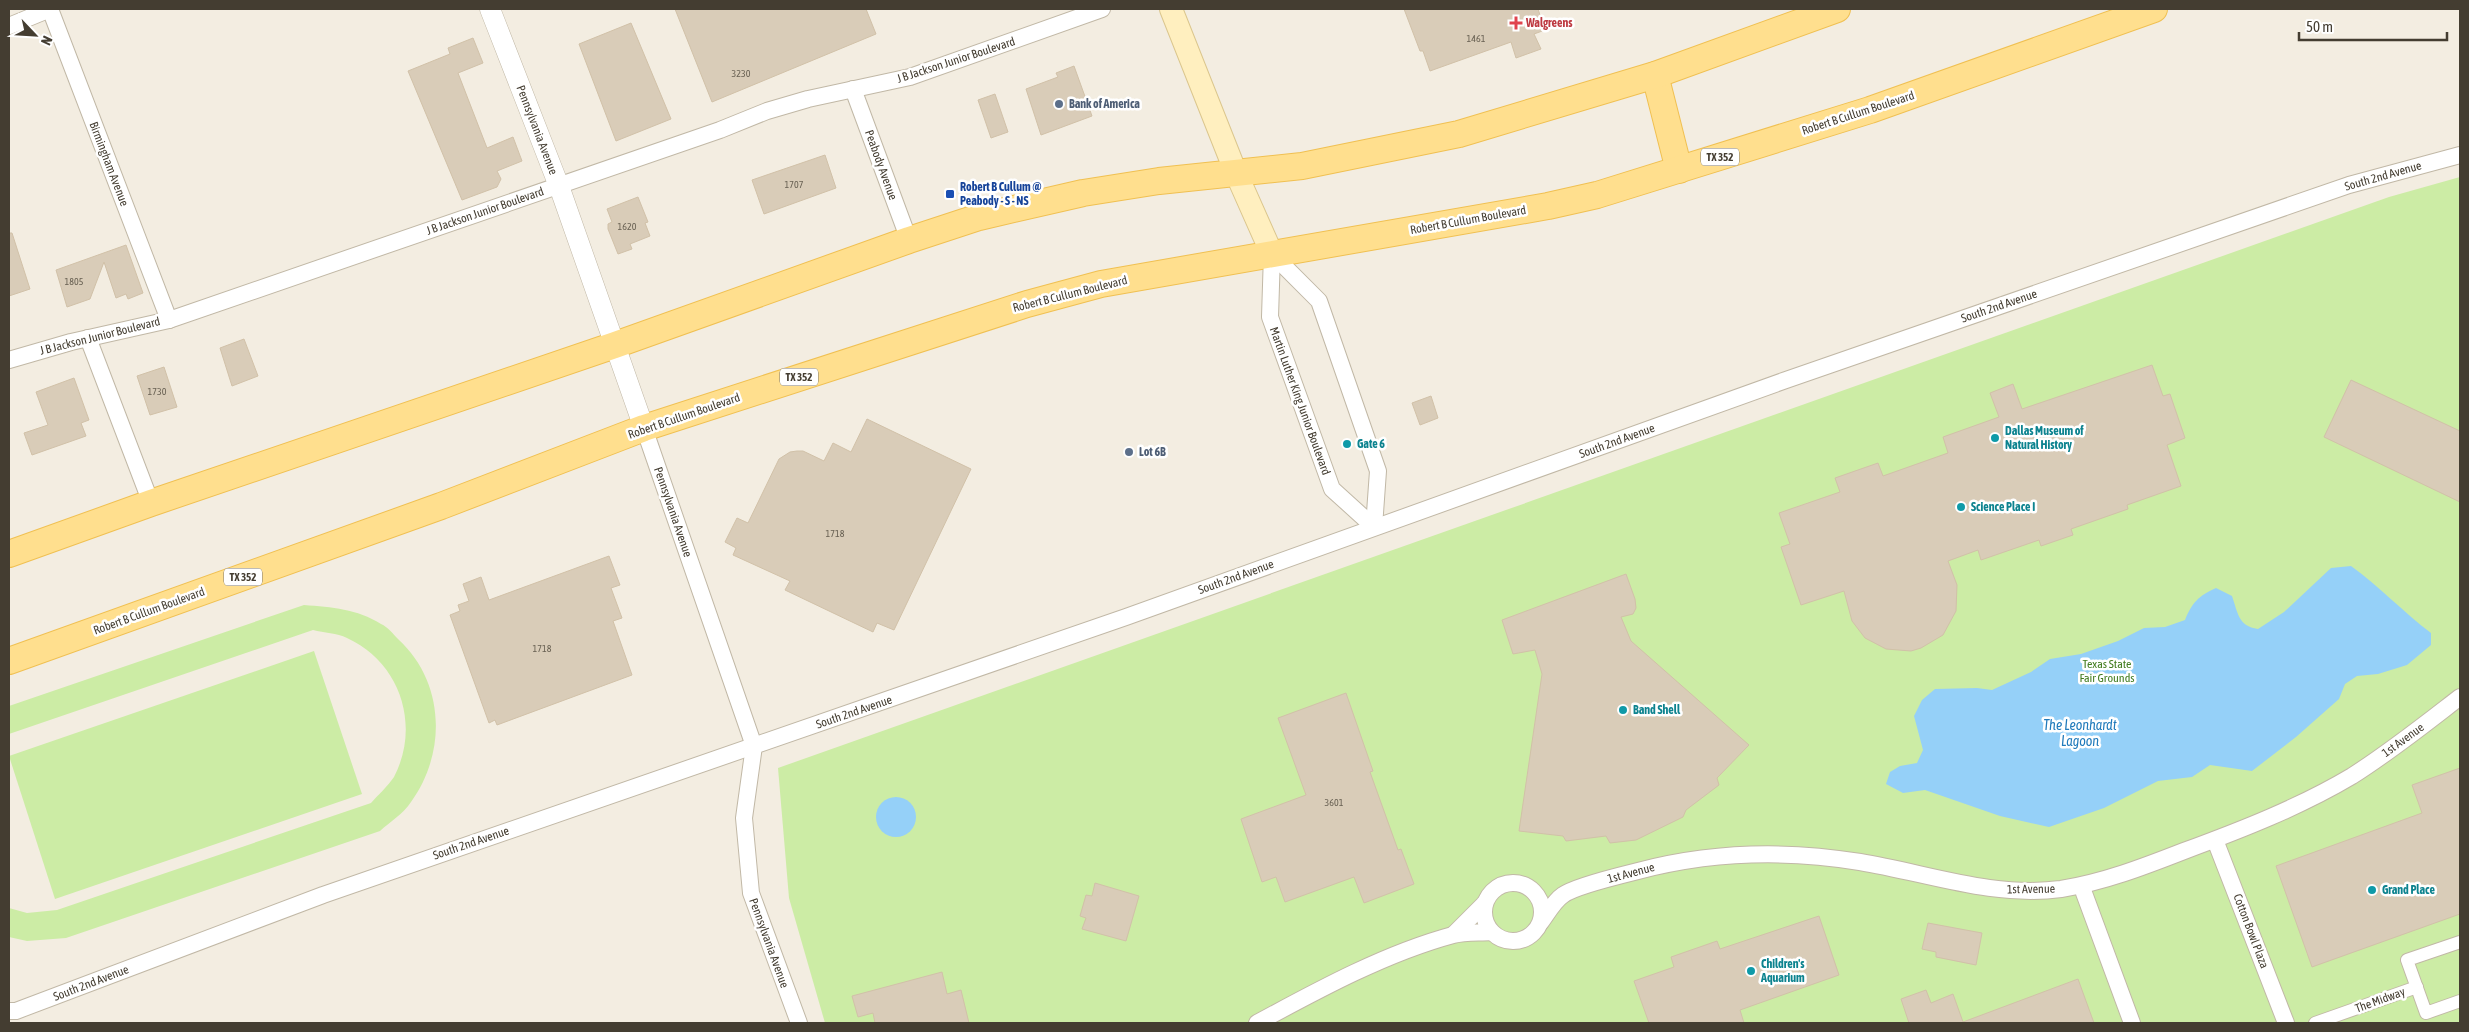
<svg xmlns="http://www.w3.org/2000/svg" width="2469" height="1032" font-family="'Asap Condensed',sans-serif">
  <style>
    .green { fill: #cceca5 }
    .water { fill: #95d0f8 }
    .building { fill: #d9ccb8; stroke: #d1c1a8 }
    .lines { fill: none; stroke-linecap: round; stroke-linejoin: round }
    .pedestrian-casing { stroke: #c1b8a6; stroke-width: 14 }
    .minor-casing { stroke: #c1b8a6; stroke-width: 18 }
    .tertiary-casing { stroke: #c1b8a6; stroke-width: 21 }
    .secondary-casing { stroke: #dbc68d; stroke-width: 24 }
    .primary-casing { stroke: #f0c052; stroke-width: 28 }
    .pedestrian { stroke: #fff; stroke-width: 12 }
    .minor { stroke: #fff; stroke-width: 16 }
    .tertiary { stroke: #fff; stroke-width: 20 }
    .secondary { stroke: #ffefbf; stroke-width: 22 }
    .primary { stroke: #ffdf8e; stroke-width: 26 }
    .health-dot { fill: #e0444e; stroke: #fff; stroke-width: 2 }
    .service-dot { fill: #5c6f8a; stroke: #fff; stroke-width: 2 }
    .transit-dot { fill: #1a4fb4; stroke: #fff; stroke-width: 2 }
    .culture-dot { fill: #0f9aa8; stroke: #fff; stroke-width: 2 }
    .labels { text-anchor: middle; dominant-baseline: central; stroke-width: 5; stroke-linejoin: round; paint-order: stroke }
    .number-label { font-size: 10px; fill: #696153 }
    .shield { fill: #fff; stroke: #7c776f; stroke-width: 1 }
    .shield-label { font-size: 11px; font-weight: bold; fill: #443d31 }
    .health-label { font-size: 12px; font-weight: bold; fill: #be3a42; stroke: #fff; text-anchor: start }
    .street-label { font-size: 12px; fill: #443d31; stroke: #fff }
    .service-label { font-size: 12px; font-weight: bold; fill: #4e5e75; stroke: #fff; text-anchor: start }
    .transit-label { font-size: 12px; font-weight: bold; fill: #164399; stroke: #fff; text-anchor: start }
    .culture-label { font-size: 12px; font-weight: bold; fill: #0d838f; stroke: #fff; text-anchor: start }
    .park-label { font-size: 12px; fill: #427c1f; stroke: #fff }
    .water-label { font-size: 14px; font-style: italic; fill: #207abb; stroke: #fff }
  </style>
  <rect width="100%" height="100%" fill="#f3ede1"/>
  <g class="green">
    <polygon points="2460,177 2460,1023 825,1023 789,898 778,768 2389,197"/>
    <path d="M304,605C332,607 357,609 381,624C388,627 393,634 398,639C445,682 447,752 411,802C404,813 390,822 380,831L66,938L27,941L9,937V908L27,913L57,910L371,803C378,795 388,786 394,777C421,725 400,662 347,638C337,633 324,633 313,630L9,734V706Z"/>
    <polygon points="314,651 362,794 55,899 9,756"/>
  </g>
  <g class="water">
    <path d="M2351,566C2379,586 2403,612 2431,633V645L2407,665L2378,674L2357,676L2345,684L2339,699L2296,737L2252,771L2210,765L2192,777L2158,781L2104,808L2049,827L2000,816L1925,790L1903,793L1886,784L1890,772L1900,766L1917,763L1923,750L1914,716L1922,700L1935,689L1977,688L1992,690L2031,672L2050,659L2081,654L2118,641L2144,628L2165,627L2185,620C2192,603 2198,596 2216,588L2232,596C2238,613 2238,626 2258,629L2284,612L2331,568Z"/>
    <circle cx="896" cy="817" r="20"/>
  </g>
  <g class="building">
    <polygon points="675,9 866,9 876,34 712,102"/>
    <polygon points="1404,9 1538,9 1545,30 1534,34 1541,49 1516,58 1511,42 1430,71 1423,51 1420,51"/>
    <polygon points="631,23 671,119 616,141 579,44"/>
    <polygon points="473,38 483,63 458,73 487,148 513,137 522,161 497,171 501,179 497,187 462,200 408,71 450,54 448,48"/>
    <polygon points="1074,66 1092,116 1041,135 1026,89 1058,77 1056,73"/>
    <polygon points="995,94 1008,132 991,138 978,100"/>
    <polygon points="825,155 836,188 764,214 752,180"/>
    <polygon points="638,197 648,222 645,223 650,236 630,244 632,249 618,254 608,229 608,224 612,222 607,209"/>
    <polygon points="9,233 12,233 30,289 9,296"/>
    <polygon points="126,245 143,293 128,299 126,294 116,298 104,262 90,299 67,307 56,270"/>
    <polygon points="244,339 258,376 232,386 220,348"/>
    <polygon points="2152,365 2163,396 2170,394 2185,438 2167,445 2181,486 2127,505 2128,509 2071,529 2073,535 2041,546 2039,540 1981,560 1978,550 1948,561 1957,585 1956,611 1943,635 1921,648 1911,651 1886,649 1865,638 1852,621 1844,591 1801,605 1781,547 1790,544 1779,513 1840,492 1835,478 1878,463 1883,476 1948,453 1943,437 1999,417 1990,393 2013,384 2022,409"/>
    <polygon points="164,367 177,407 150,415 137,376"/>
    <polygon points="74,378 89,420 81,423 86,436 32,455 24,433 48,425 36,392"/>
    <polygon points="2351,380 2460,431 2460,502 2324,437"/>
    <polygon points="1431,396 1438,418 1420,425 1412,403"/>
    <polygon points="867,419 971,469 894,630 877,623 873,632 785,590 790,581 733,555 736,548 725,542 737,518 748,523 779,459 790,452 797,451 803,451 824,461 833,443 851,452"/>
    <polygon points="609,556 620,585 611,588 622,618 613,621 632,675 497,725 495,720 489,723 450,615 460,611 458,605 469,601 463,584 481,577 489,600"/>
    <polygon points="1626,574 1635,599 1636,608 1633,614 1621,617 1631,641 1749,745 1717,778 1719,785 1686,810 1683,817 1636,840 1610,843 1606,836 1566,841 1563,836 1519,831 1542,674 1535,650 1513,654 1502,620"/>
    <polygon points="1346,693 1373,771 1370,772 1398,850 1401,849 1414,884 1364,903 1354,877 1285,902 1276,877 1262,882 1241,819 1306,795 1278,718"/>
    <polygon points="2460,768 2460,914 2312,967 2276,866 2422,813 2412,785"/>
    <polygon points="1095,883 1139,896 1126,941 1082,929 1086,918 1080,916 1086,895 1092,896"/>
    <polygon points="1819,916 1839,975 1740,1010 1744,1023 1649,1023 1634,981 1674,967 1671,957 1717,941 1720,949"/>
    <polygon points="1928,923 1982,933 1976,965 1936,957 1936,952 1922,949"/>
    <polygon points="942,972 947,994 961,990 969,1023 875,1023 873,1013 858,1017 852,996"/>
    <polygon points="2078,979 2094,1023 1909,1023 1901,999 1926,990 1931,1003 1953,994 1963,1022"/>
  </g>
  <g class="lines">
    <defs>
      <g id="pedestrian">
        <polyline points="2460,942 2407,960 2426,1013 2460,1001"/>
        <polyline points="2315,1023 2417,987"/>
      </g>
      <g id="minor">
        <polyline points="50,9 169,320"/>
        <polyline points="9,26 50,9"/>
        <polyline points="853,89 909,240"/>
        <polyline points="1272,254 1270,317 1332,489 1374,527"/>
        <polyline points="1272,254 1319,301 1378,471 1374,527"/>
        <polyline points="88,338 151,503"/>
        <polyline points="9,360 71,342 169,320 720,130 767,111 808,99 910,77 1102,9"/>
        <polyline points="644,428 754,746 744,818 751,893 799,1023"/>
        <polyline points="2215,840 2286,1023"/>
        <circle cx="1513" cy="912" r="29"/>
        <polyline points="2084,893 2132,1023"/>
        <path d="M1541,922C1547,914 1554,901 1563,895C1575,886 1622,875 1638,871C1710,852 1787,850 1860,862C1927,873 1992,898 2061,889C2104,882 2143,867 2184,851C2241,830 2300,807 2352,776C2390,752 2425,724 2460,697"/>
        <polyline points="1454,934 1484,904"/>
        <polyline points="9,1011 16,1011 323,895 1126,617 1786,380 2349,185 2460,155"/>
        <path d="M1257,1023C1318,990 1386,953 1453,935C1465,932 1479,933 1491,932"/>
      </g>
      <polyline id="tertiary" points="490,9 559,186 644,428"/>
      <polyline id="secondary" points="1171,9 1236,173 1272,254"/>
      <g id="primary">
        <polyline points="1655,75 1679,170"/>
        <polyline points="9,554 151,503 615,345 909,240 979,217 1083,193 1159,181 1302,166 1459,134 1655,75 1837,9"/>
        <polyline points="9,661 441,506 644,428 1027,304 1101,284 1548,206 1597,195 1870,110 2154,9"/>
      </g>
    </defs>
    <use href="#pedestrian" class="pedestrian-casing"/>
    <use href="#minor" class="minor-casing"/>
    <use href="#tertiary" class="tertiary-casing"/>
    <use href="#secondary" class="secondary-casing"/>
    <use href="#primary" class="primary-casing"/>
    <use href="#pedestrian" class="pedestrian"/>
    <use href="#minor" class="minor"/>
    <use href="#tertiary" class="tertiary"/>
    <use href="#secondary" class="secondary"/>
    <use href="#primary" class="primary"/>
  </g>
  <path class="health-dot" d="M1513.5 15.5h5v5h5v5h-5v5h-5v-5h-5v-5h5z"/>
  <g class="service-dot">
    <circle cx="1059" cy="104" r="5"/>
    <circle cx="1129" cy="452" r="5"/>
  </g>
  <rect class="transit-dot" x="945" y="189" width="10" height="10" rx="2.5"/>
  <g class="culture-dot">
    <circle cx="1995" cy="438" r="5"/>
    <circle cx="1347" cy="444" r="5"/>
    <circle cx="1961" cy="507" r="5"/>
    <circle cx="1623" cy="710" r="5"/>
    <circle cx="2372" cy="890" r="5"/>
    <circle cx="1751" cy="971" r="5"/>
  </g>
  <g class="labels">
    <g class="number-label">
      <text x="1476" y="38">1461</text>
      <text x="741" y="73">3230</text>
      <text x="794" y="184">1707</text>
      <text x="627" y="226">1620</text>
      <text x="74" y="281">1805</text>
      <text x="157" y="391">1730</text>
      <text x="835" y="533">1718</text>
      <text x="542" y="648">1718</text>
      <text x="1334" y="802">3601</text>
    </g>
    <g class="shield">
      <rect x="1701" y="148.5" width="38" height="17" rx="4"/>
      <rect x="780" y="368.5" width="38" height="17" rx="4"/>
      <rect x="224" y="568.5" width="38" height="17" rx="4"/>
    </g>
    <g class="shield-label">
      <text x="1720" y="157">TX 352</text>
      <text x="799" y="377">TX 352</text>
      <text x="243" y="577">TX 352</text>
    </g>
    <g class="health-label">
      <text x="1526" y="23">Walgreens</text>
    </g>
    <g class="street-label">
      <text transform="translate(956 60) rotate(-18)">J B Jackson Junior Boulevard</text>
      <text transform="translate(1858 113) rotate(-18)">Robert B Cullum Boulevard</text>
      <text transform="translate(537 130) rotate(69)">Pennsylvania Avenue</text>
      <text transform="translate(109 164) rotate(69)">Birmingham Avenue</text>
      <text transform="translate(881 165) rotate(70)">Peabody Avenue</text>
      <text transform="translate(2383 176) rotate(-16)">South 2nd Avenue</text>
      <text transform="translate(485 211) rotate(-19)">J B Jackson Junior Boulevard</text>
      <text transform="translate(1468 220) rotate(-10)">Robert B Cullum Boulevard</text>
      <text transform="translate(1070 294) rotate(-14)">Robert B Cullum Boulevard</text>
      <text transform="translate(1999 306) rotate(-19)">South 2nd Avenue</text>
      <text transform="translate(100 336) rotate(-14)">J B Jackson Junior Boulevard</text>
      <text transform="translate(1300 401) rotate(70)">Martin Luther King Junior Boulevard</text>
      <text transform="translate(684 416) rotate(-19)">Robert B Cullum Boulevard</text>
      <text transform="translate(1617 441) rotate(-20)">South 2nd Avenue</text>
      <text transform="translate(673 512) rotate(71)">Pennsylvania Avenue</text>
      <text transform="translate(1236 577) rotate(-20)">South 2nd Avenue</text>
      <text transform="translate(149 611) rotate(-20)">Robert B Cullum Boulevard</text>
      <text transform="translate(854 712) rotate(-19)">South 2nd Avenue</text>
      <text transform="translate(2403 740) rotate(-36)">1st Avenue</text>
      <text transform="translate(471 843) rotate(-19)">South 2nd Avenue</text>
      <text transform="translate(1631 873) rotate(-15)">1st Avenue</text>
      <text transform="translate(2031 889) rotate(-1)">1st Avenue</text>
      <text transform="translate(2251 931) rotate(69)">Cotton Bowl Plaza</text>
      <text transform="translate(769 943) rotate(70)">Pennsylvania Avenue</text>
      <text transform="translate(91 983) rotate(-21)">South 2nd Avenue</text>
      <text transform="translate(2380 1000) rotate(-20)">The Midway</text>
    </g>
    <g class="service-label">
      <text x="1069" y="104">Bank of America</text>
      <text x="1139" y="452">Lot 6B</text>
    </g>
    <g class="transit-label">
      <text x="960" y="187">Robert B Cullum @<tspan x="960" dy="14">Peabody - S - NS</tspan></text>
    </g>
    <g class="culture-label">
      <text x="2005" y="431">Dallas Museum of<tspan x="2005" dy="14">Natural History</tspan></text>
      <text x="1357" y="444">Gate 6</text>
      <text x="1971" y="507">Science Place I</text>
      <text x="1633" y="710">Band Shell</text>
      <text x="2382" y="890">Grand Place</text>
      <text x="1761" y="964">Children's<tspan x="1761" dy="14">Aquarium</tspan></text>
    </g>
    <g class="park-label">
      <text x="2107" y="664">Texas State<tspan x="2107" dy="14">Fair Grounds</tspan></text>
    </g>
    <g class="water-label">
      <text x="2080" y="725">The Leonhardt<tspan x="2080" dy="16">Lagoon</tspan></text>
    </g>
  </g>
  <rect width="2469" height="1032" fill="none" stroke="#443d31" stroke-width="20"/>
  <g transform="translate(35 35) rotate(115)" stroke="#ffffff" stroke-width="4" paint-order="stroke">
  <path d="M0-4L9 19L0 12L-9 19Z" fill="#443d31"/>
  <text y="-8" font-size="14" font-weight="bold" text-anchor="middle" fill="#443d31">N</text>
  </g>
  <path d="M2299 32v8h148v-8" fill="none" stroke="#443d31" stroke-width="2.5"/>
  <text x="2306" y="32" font-size="15" fill="#443d31" stroke="#ffffff" stroke-width="4" paint-order="stroke">50 m</text>
</svg>
